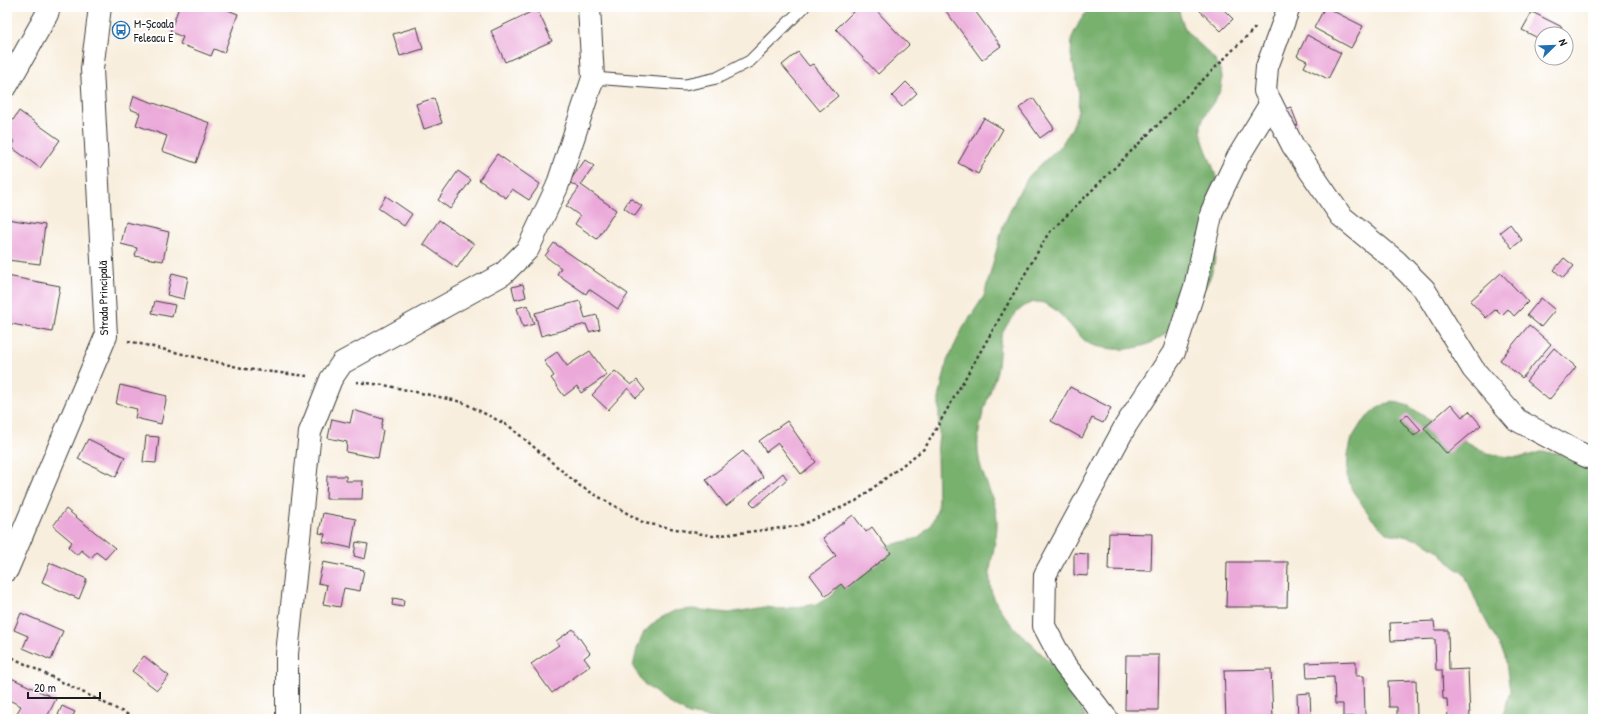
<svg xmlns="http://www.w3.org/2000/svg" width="1600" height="726" font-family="'Patrick Hand',sans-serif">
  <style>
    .forest { fill: #78b06e; stroke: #4a6645 }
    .building { fill: #eba9d9 }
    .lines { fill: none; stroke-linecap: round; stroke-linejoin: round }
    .service-casing { stroke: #3d3c39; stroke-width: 13 }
    .minor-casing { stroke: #3d3c39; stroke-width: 24 }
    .tertiary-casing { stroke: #3d3c39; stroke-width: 24 }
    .path { stroke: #3d3c39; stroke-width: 2.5; stroke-dasharray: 3 3; stroke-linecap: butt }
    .service { stroke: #fff; stroke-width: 11 }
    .minor { stroke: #fff; stroke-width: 22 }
    .tertiary { stroke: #fff; stroke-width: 22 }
    .labels { text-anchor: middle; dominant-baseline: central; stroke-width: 4; stroke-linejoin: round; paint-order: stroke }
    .poi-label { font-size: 12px; fill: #1c1c1c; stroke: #fff; text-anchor: start }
    .street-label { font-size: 12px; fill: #1c1c1c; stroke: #fff }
  </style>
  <rect width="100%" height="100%" fill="#fff"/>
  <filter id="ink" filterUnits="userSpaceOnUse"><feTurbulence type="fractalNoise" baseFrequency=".025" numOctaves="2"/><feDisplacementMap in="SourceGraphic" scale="8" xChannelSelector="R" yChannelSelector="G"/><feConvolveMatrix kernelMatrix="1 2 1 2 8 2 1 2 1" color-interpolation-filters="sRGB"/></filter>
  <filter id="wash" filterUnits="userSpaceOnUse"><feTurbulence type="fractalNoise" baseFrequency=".012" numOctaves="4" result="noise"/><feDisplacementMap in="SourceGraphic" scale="16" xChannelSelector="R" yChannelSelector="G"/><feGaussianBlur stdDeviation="0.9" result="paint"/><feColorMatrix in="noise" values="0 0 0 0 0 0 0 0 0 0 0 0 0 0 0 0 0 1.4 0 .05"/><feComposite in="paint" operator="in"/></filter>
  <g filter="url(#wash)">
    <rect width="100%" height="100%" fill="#f8eedd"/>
    <g class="forest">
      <path d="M1090,7H1178C1180,16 1183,27 1189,34C1200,46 1216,56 1221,72C1228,98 1199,109 1201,131C1203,149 1215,165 1217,183C1220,212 1220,261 1206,286C1200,296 1191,305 1184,314C1168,334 1154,346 1127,349C1118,350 1096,348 1088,343C1072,332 1056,300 1035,302C1021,304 1009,320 1003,332C998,343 1000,359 997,371C989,398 976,423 978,452C980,478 998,499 997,524C997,547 985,570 992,593C1003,625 1041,649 1063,676C1073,689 1079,704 1086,719H717L689,714L672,705L643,683L633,667L637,649L644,632L657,620L674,611L692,609L729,613L765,607L783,609L817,604L833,595L842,579L865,551L919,538L931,525L938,508L937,453L939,435V398L947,361L963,328L984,296L1003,226L1019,192L1029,176L1062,144L1072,128L1078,111L1079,91L1071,55L1072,37L1080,21Z"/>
      <polygon points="1392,401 1409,406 1440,427 1487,453 1505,457 1523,457 1541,452 1559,453 1593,464 1593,719 1502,719 1510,691 1505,656 1479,608 1465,575 1451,564 1437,550 1422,541 1404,536 1386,533 1373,520 1352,490 1347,475 1348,455 1352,438 1362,422 1376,409"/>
    </g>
    <g id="blocks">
      <g class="building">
        <polygon points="179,7 220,7 238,14 224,53 214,49 211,56 180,44 183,37 170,32"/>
        <polygon points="848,7 873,7 909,45 878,74 836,29 853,12"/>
        <polygon points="943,7 972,7 1001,46 982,60"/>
        <polygon points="1196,7 1221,7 1233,19 1221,31"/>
        <polygon points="1325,7 1363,26 1351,48 1314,28"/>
        <polygon points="537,9 552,41 505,62 491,31"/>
        <polygon points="1532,12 1562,27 1559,34 1542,34 1542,40 1522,30"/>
        <polygon points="417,27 423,49 400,56 393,34"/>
        <polygon points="1307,35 1341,53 1328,79 1304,67 1307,61 1297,56"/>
        <polygon points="798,52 809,66 813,64 838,96 820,111 782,65"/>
        <polygon points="906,82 917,93 902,107 892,96"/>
        <polygon points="134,96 210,123 196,163 162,151 167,136 136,125 140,113 130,109"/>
        <polygon points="434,98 442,123 424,129 416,104"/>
        <polygon points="1033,98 1054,128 1040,138 1019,108"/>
        <polygon points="1291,107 1298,125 1287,130 1280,111"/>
        <polygon points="19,111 60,140 40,168 11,147 15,142 7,136 7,129"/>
        <polygon points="984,118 1003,129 978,174 958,163"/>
        <polygon points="497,154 540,184 529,200 512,189 506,198 479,180"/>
        <polygon points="585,160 594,166 581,185 616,210 597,239 575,224 580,216 566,206 579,188 569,182"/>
        <polygon points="458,171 471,180 450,209 438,200"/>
        <polygon points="386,196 412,214 404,226 378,208"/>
        <polygon points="630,198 642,206 635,216 624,208"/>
        <polygon points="7,219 45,225 40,264 7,260"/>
        <polygon points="439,220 474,244 457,268 423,244"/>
        <polygon points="126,222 169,232 163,261 135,256 137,248 121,244"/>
        <polygon points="1510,224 1522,240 1512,248 1500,232"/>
        <polygon points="554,243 628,294 618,309 589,289 586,294 557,274 561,268 545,256"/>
        <polygon points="1564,258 1574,266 1563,278 1554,270"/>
        <polygon points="172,273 188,277 184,299 167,295"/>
        <polygon points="1501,273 1528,302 1514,316 1508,309 1502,315 1496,309 1486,318 1470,301"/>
        <polygon points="7,276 60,286 52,332 7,323"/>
        <polygon points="523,284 526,297 515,300 512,287"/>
        <polygon points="1541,298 1555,310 1541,327 1527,315"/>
        <polygon points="155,301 175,305 172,317 152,313"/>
        <polygon points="580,301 585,318 597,315 600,329 589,332 586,324 541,336 535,313"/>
        <polygon points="528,305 534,324 523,327 517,308"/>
        <polygon points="1529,325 1551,344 1522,378 1500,360"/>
        <polygon points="1554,348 1576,367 1549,400 1526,381"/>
        <polygon points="590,351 607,375 581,393 577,386 564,396 551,378 554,376 544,361 557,352 567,366"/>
        <polygon points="615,371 631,385 637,380 645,390 636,398 628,388 608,410 592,395"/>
        <polygon points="120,385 167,396 161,424 135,418 137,409 116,404"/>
        <polygon points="1070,387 1111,408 1103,423 1092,418 1082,438 1051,421"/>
        <polygon points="1451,404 1462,417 1469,411 1481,425 1447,454 1424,428"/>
        <polygon points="353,410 383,419 381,429 383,430 378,458 346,452 347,442 328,438 332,419 350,423"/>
        <polygon points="1407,414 1421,430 1414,436 1400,420"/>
        <polygon points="787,421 816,462 801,474 778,443 766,452 759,441"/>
        <polygon points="146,436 159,437 156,463 143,462"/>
        <polygon points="88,439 125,457 116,477 78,459"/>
        <polygon points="743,451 763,477 726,506 706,480"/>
        <polygon points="783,473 787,479 755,507 750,502"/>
        <polygon points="327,476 346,476 346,481 363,481 362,499 326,499"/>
        <polygon points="66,509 115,548 105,559 96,552 91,558 81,550 77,555 68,547 72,542 53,526"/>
        <polygon points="323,513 356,519 351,548 323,542 325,534 319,533"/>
        <polygon points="853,515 866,532 872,527 891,553 845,589 841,584 826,596 810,575 836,556 823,538"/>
        <polygon points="1109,533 1152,534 1151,571 1108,570"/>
        <polygon points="356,542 368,544 365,559 354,556"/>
        <polygon points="1074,553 1088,554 1088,576 1074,575"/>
        <polygon points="323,562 364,570 360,591 344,588 340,607 323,604 327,585 318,583"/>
        <polygon points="1227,562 1288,562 1287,607 1226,607"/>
        <polygon points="50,563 87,579 79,599 42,582"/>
        <polygon points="393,598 404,600 403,607 392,605"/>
        <polygon points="21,613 63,631 51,660 23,648 28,636 14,630"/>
        <polygon points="1434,621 1435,630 1448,630 1449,670 1468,669 1470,719 1448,719 1447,699 1443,699 1442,670 1436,670 1435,639 1391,641 1390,623"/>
        <polygon points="573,629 590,653 584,658 590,666 552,693 531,664 559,645 556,641"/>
        <polygon points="1126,655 1159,655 1158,710 1125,710"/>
        <polygon points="144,656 169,676 157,690 132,671"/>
        <polygon points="1356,661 1356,676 1364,676 1365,716 1343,717 1343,704 1335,704 1334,677 1307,678 1306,663"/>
        <polygon points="1271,669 1273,719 1226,719 1224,670"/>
        <polygon points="9,677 56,699 46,719 31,719 17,713 21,706 7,699 7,681"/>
        <polygon points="1416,680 1417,717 1397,718 1397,707 1389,707 1388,681"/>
        <polygon points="1310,693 1311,719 1298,719 1297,694"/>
        <polygon points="62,706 75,712 71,719 67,719 58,715"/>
      </g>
    </g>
  </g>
  <g filter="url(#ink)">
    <use href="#blocks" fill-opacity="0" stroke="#3d3c39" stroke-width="1"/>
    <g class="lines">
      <defs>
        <polyline id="service" points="593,78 685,85 717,78 750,61 804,7"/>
        <g id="minor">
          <polyline points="1289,7 1267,67 1265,91 1293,146 1341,216 1396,261 1424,289 1473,369 1517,420 1577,452 1593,459"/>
          <polyline points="7,85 47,14 49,7"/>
          <polyline points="287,719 287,654 310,432 331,379 342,363 503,274 528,249 557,187 593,78 589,7"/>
          <polyline points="1107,719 1064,664 1044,626 1045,575 1126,425 1174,352 1195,287 1212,211 1238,157 1271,103"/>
        </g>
        <polyline id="tertiary" points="7,570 106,336 92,69 100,7"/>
      </defs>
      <use href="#service" class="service-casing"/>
      <use href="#minor" class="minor-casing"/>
      <use href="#tertiary" class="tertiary-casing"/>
      <g class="path">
        <polyline points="128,341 246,369 307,376"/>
        <polyline points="356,382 384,385 462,402 509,426 580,486 644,523 713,536 799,526 856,501 925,448 1048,234 1257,26"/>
        <polyline points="7,655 137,719"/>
      </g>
      <use href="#service" class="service"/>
      <use href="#minor" class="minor"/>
      <use href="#tertiary" class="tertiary"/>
    </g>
  </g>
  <defs>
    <symbol id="bus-ring" viewBox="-11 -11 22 22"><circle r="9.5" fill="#fff" stroke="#1f6fb2" stroke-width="1.5"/><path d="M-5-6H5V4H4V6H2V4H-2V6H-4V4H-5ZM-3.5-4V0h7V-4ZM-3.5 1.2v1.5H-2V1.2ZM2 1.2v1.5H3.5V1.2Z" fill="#1f6fb2"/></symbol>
  </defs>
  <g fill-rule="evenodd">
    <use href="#bus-ring" x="111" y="20" width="20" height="20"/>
  </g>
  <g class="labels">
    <g class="poi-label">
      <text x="134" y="23">M-Școala<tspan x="134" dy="14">Feleacu E</tspan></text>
    </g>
    <g class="street-label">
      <text transform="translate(103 298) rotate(-91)">Strada Principală</text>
    </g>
  </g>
  <rect width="1600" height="726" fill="none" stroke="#fff" stroke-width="24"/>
  <g transform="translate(1554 46) rotate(67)"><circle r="19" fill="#ffffff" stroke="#a4a4a4"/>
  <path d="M0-3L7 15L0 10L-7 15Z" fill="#1f6fb2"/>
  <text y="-6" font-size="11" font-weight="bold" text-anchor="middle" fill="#1c1c1c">N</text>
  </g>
  <path d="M28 692v6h72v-6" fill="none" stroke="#1c1c1c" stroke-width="2"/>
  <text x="34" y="692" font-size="12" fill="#1c1c1c" stroke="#ffffff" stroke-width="3" paint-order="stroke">20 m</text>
</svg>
